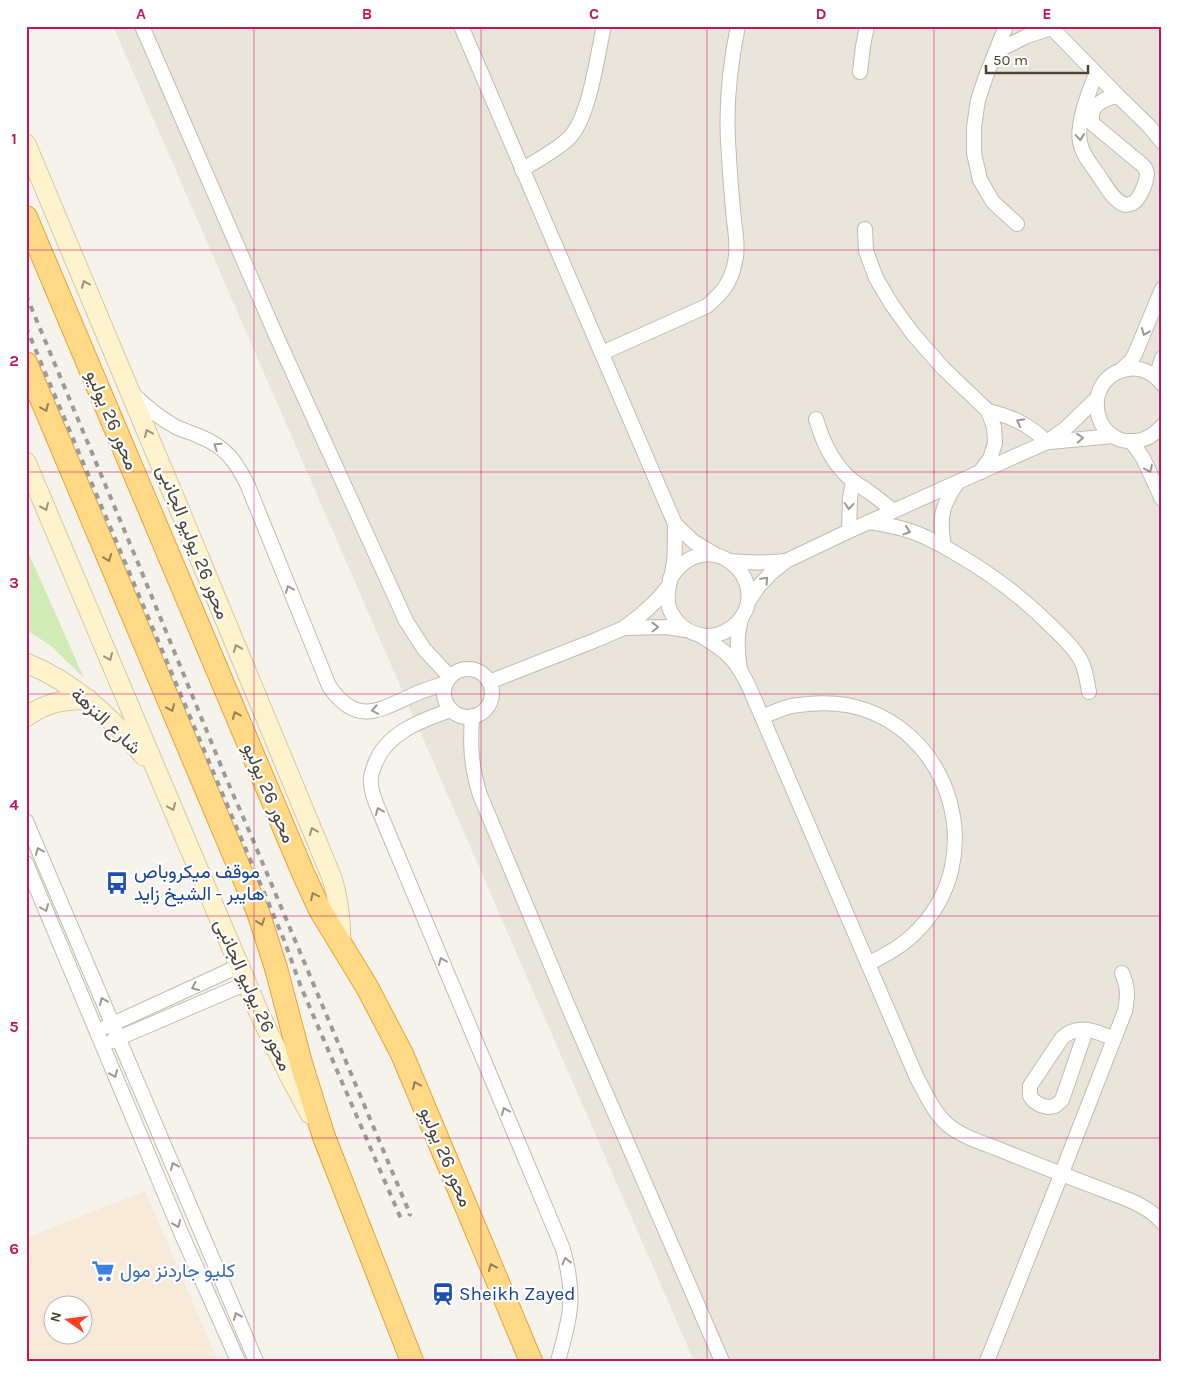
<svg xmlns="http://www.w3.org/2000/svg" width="1188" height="1387" font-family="Karla,Vazirmatn,sans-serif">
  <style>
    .residential { fill: #eae5da }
    .commercial { fill: #f7ead8; fill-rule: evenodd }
    .green { fill: #d2eab5 }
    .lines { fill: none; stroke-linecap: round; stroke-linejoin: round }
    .minor-casing { stroke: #c2bbae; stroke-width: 16 }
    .secondary-casing { stroke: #d6c79b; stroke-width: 21 }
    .trunk-casing { stroke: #e0a43c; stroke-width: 24 }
    .minor { stroke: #fff; stroke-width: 14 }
    .secondary { stroke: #fff3cd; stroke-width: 19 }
    .trunk { stroke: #ffd985; stroke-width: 22 }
    .rail { stroke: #9a9a9a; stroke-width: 4; stroke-dasharray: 6 6; stroke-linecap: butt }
    .oneway { stroke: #9c9892 }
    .oneway2 { stroke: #9c937c }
    .oneway3 { stroke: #938057 }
    .grid { fill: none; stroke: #c2185b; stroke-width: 1; stroke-opacity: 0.55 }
    .labels { text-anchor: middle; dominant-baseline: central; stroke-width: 4.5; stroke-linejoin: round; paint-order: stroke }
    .street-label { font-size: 19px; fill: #4b4439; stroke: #fff }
    .transit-label { font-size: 19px; fill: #164399; stroke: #fff; text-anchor: start }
    .shop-label { font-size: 19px; fill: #366cbe; stroke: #fff; text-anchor: start }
    .neatline { fill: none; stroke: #c2185b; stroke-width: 2 }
    .grid-label { font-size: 16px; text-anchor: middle; font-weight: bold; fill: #c2185b }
  </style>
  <rect width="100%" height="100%" fill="#f6f3ec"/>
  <polygon class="residential" points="113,26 1162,26 1162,1361 694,1361"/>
  <path class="commercial" d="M145,1191L218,1361H26V1238ZM52,1304H82V1334H52Z"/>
  <polygon class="green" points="26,547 84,678 50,645 26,630"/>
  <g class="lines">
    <defs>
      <g id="minor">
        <polyline points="142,26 275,333 406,621 424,649 450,677"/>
        <path d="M461,26L675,524C675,537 675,549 674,562C672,580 662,597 672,614C680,628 694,636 710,636C720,635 730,630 737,623C776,582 707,519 670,579"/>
        <polyline points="1006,26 986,76 978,100 974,127 974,153 980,180 993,202 1017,224"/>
        <polyline points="1050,26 1118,96 1149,126 1162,142"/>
        <polyline points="997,51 1027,36 1051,28"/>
        <polyline points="860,72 863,46 867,26"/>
        <path d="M1096,74C1089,91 1076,124 1080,142C1082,155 1094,168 1101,179C1107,188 1114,201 1125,205C1128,204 1131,204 1133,203C1140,199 1147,181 1147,173C1146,168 1143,165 1140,163L1093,124C1087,107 1103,98 1118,96"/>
        <path d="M522,170C537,160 559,149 570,137C590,115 597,56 604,26"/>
        <polyline points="865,229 866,251 876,278 892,305 913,334 943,368 988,411 994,427 995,443 990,459 980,472"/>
        <path d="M602,353L707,306C722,293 731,283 735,262C738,249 736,234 734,220C732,199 730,177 729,156C725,112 729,69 738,26"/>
        <polyline points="1121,370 1131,361 1135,354 1162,289"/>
        <polyline points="1159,380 1158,371 1162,358"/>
        <path d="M1162,384C1154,373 1141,367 1128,369C1081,376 1090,446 1136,441C1147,440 1155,434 1162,426"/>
        <path d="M133,394C146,407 160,418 176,427C184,431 193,433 201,437C226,447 237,463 248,486L329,686C358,729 382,708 420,692C428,689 437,686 446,683"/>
        <path d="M988,411C1013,417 1028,424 1047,442"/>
        <path d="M816,419C823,443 833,465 853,481C858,485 864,488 869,492C878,498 885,504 893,511"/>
        <polyline points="1131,441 1143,458 1162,499"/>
        <polyline points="1050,442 1113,436"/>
        <path d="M869,522C882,524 894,526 907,530C924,535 940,544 955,553C990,573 1021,596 1050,625C1060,635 1073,646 1080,659C1086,669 1087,681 1089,692"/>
        <polyline points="675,524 694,542 716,555"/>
        <polyline points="849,531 850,498 853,481"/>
        <path d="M944,546C939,518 941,506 958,482"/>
        <path d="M730,561C749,563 766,563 785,561"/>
        <polyline points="748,602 758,587 771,573 786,561 849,531 1047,442 1065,429 1096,399"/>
        <polyline points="624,628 666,627 686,630"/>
        <path d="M701,636C711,642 721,648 730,657C745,673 753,697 762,717L917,1078C926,1094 934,1113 948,1125C961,1136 980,1142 996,1148C1032,1163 1069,1177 1106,1191C1126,1199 1147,1205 1162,1222"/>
        <path d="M740,669C737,652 736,636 741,619"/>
        <circle cx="468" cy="693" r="24"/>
        <polyline points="489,682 596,640 624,628 643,613 656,601 668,587"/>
        <path d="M451,710C422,720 386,733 375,764C372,771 370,777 371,783C371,793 376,804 380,813L563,1249C569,1271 573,1293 569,1315C567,1330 562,1346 558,1361"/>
        <path d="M472,716C470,746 471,766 480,795L568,1006L722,1361"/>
        <path d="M762,717C771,713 781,709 791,706C809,703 829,702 847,705C951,725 992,859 915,933C901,947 885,955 868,964"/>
        <polyline points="26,821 256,1361"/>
        <polyline points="26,863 182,1235 238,1361"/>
        <polyline points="106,1027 239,966"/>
        <path d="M1086,1030L1062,1100L1055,1106L1048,1107L1040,1105L1034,1101L1030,1096V1086L1062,1038C1078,1023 1096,1031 1114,1039"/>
        <polyline points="112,1041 247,983"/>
        <path d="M987,1361L1061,1175L1125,1011C1128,995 1128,987 1122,973"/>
      </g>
      <g id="secondary">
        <path d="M26,144L180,511L332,878C339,900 341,921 341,945"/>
        <polyline points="26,462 260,1015 290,1077 310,1114"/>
        <path d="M26,663C74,682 111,717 144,756"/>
        <path d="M26,717C49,701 61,701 88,699"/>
      </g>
      <g id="trunk">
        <polyline points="26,217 303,873 320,910 367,987 402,1054 531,1361"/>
        <polyline points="26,363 258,912 276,968 301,1063 324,1137 412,1361"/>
      </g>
    </defs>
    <use href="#minor" class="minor-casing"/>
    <use href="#secondary" class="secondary-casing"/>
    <use href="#trunk" class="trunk-casing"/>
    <use href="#minor" class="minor"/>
    <use href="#secondary" class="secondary"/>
    <use href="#trunk" class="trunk"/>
    <g class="rail">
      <polyline points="26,295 138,563 226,778 250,833 410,1214 409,1216"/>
      <polyline points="26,327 284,940 301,987 402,1221"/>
    </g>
  </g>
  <defs><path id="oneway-chevron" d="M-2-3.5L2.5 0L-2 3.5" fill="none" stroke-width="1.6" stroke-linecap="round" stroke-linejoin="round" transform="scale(1.25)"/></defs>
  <g class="oneway">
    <use href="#oneway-chevron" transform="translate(1080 137) rotate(85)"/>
    <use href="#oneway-chevron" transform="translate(1145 332) rotate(112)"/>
    <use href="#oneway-chevron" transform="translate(1020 422) rotate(-152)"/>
    <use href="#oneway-chevron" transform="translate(1080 438) rotate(-5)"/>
    <use href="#oneway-chevron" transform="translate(217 446) rotate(-146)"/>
    <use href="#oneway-chevron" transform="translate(1149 469) rotate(65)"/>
    <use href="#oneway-chevron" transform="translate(849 506) rotate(94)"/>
    <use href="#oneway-chevron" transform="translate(907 531) rotate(18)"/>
    <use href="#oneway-chevron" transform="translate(765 580) rotate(-47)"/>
    <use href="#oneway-chevron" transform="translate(289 589) rotate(-112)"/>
    <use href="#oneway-chevron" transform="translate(655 627) rotate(-1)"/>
    <use href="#oneway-chevron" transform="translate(375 710) rotate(169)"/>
    <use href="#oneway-chevron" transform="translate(379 811) rotate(-112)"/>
    <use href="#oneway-chevron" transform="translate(39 851) rotate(-113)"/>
    <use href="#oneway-chevron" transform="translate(45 908) rotate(68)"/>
    <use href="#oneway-chevron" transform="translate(442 961) rotate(-113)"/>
    <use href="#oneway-chevron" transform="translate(195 987) rotate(156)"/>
    <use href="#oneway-chevron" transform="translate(103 1001) rotate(-113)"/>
    <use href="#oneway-chevron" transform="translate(114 1074) rotate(67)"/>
    <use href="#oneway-chevron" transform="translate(505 1111) rotate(-113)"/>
    <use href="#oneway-chevron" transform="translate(174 1166) rotate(-113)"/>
    <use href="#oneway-chevron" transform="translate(177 1224) rotate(67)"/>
    <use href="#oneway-chevron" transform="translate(566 1261) rotate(-104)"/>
    <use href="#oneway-chevron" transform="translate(237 1316) rotate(-113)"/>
  </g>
  <g class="oneway2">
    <use href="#oneway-chevron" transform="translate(85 284) rotate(-113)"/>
    <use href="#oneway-chevron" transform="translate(148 433) rotate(-113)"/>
    <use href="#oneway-chevron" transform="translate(45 507) rotate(67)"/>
    <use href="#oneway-chevron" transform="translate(237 648) rotate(-112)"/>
    <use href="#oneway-chevron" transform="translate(109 657) rotate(67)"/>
    <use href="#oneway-chevron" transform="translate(172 807) rotate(67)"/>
    <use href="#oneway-chevron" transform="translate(313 831) rotate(-112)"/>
  </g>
  <g class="oneway3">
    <use href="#oneway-chevron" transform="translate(45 408) rotate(67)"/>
    <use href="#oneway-chevron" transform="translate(108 558) rotate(67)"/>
    <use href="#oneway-chevron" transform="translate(171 708) rotate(67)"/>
    <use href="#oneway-chevron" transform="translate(236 715) rotate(-113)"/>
    <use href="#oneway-chevron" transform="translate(314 896) rotate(-116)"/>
    <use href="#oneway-chevron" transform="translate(261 922) rotate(71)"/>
    <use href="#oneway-chevron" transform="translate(416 1085) rotate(-113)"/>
    <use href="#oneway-chevron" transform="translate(492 1267) rotate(-113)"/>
  </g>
  <path class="grid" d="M254,26V1361M481,26V1361M707,26V1361M934,26V1361M26,250H1162M26,472H1162M26,694H1162M26,916H1162M26,1138H1162"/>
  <defs>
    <symbol id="bus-bare" viewBox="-9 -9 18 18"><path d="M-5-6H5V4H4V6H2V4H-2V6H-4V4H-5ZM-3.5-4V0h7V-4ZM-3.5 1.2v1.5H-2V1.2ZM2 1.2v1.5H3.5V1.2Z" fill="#1a4fb4" stroke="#fff" stroke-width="2.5" paint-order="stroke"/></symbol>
    <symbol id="supermarket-bare" viewBox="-9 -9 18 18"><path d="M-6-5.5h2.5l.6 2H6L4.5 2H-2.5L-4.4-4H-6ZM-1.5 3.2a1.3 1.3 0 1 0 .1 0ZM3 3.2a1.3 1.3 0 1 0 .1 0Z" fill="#3f7fe0" stroke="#fff" stroke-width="2.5" paint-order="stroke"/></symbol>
    <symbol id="station-bare" viewBox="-9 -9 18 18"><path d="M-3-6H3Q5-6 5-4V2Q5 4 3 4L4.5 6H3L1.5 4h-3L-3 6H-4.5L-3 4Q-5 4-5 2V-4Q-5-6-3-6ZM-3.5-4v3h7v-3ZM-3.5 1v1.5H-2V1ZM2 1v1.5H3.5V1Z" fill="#1a4fb4" stroke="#fff" stroke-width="2.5" paint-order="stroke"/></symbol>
  </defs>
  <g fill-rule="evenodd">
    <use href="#bus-bare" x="101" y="867" width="32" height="32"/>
    <use href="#supermarket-bare" x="87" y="1255" width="32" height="32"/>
    <use href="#station-bare" x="427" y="1278" width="32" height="32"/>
  </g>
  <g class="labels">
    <g class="street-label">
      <text transform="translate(112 420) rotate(67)">محور 26 يوليو</text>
      <text transform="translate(193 542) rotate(68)">محور 26 يوليو الجانبى</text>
      <text transform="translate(106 721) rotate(43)">شارع النزهة</text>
      <text transform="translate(269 793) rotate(67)">محور 26 يوليو</text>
      <text transform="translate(253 995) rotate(66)">محور 26 يوليو الجانبى</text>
      <text transform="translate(446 1157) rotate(67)">محور 26 يوليو</text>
    </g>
    <g class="transit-label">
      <text x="134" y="872">موقف ميكروباص<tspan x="134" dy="22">هايبر - الشيخ زايد</tspan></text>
      <text x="459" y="1294">Sheikh Zayed</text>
    </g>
    <g class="shop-label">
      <text x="120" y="1271">كليو جاردنز مول</text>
    </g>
  </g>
  <rect width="1188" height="1387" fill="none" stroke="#ffffff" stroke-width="55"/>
  <g transform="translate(68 1320) rotate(284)"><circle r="24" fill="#ffffff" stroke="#b7b4b0"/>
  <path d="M0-4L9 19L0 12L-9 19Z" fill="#fc3f1d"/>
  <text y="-8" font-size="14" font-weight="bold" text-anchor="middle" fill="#4b4439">N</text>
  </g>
  <path d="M986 65v8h102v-8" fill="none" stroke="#4b4439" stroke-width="2.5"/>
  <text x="993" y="65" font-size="15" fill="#4b4439" stroke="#ffffff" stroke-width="4" paint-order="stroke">50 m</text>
  <rect x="28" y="28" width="1132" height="1332" class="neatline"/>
  <g class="grid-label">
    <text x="141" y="19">A</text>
    <text x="367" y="19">B</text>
    <text x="594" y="19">C</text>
    <text x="821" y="19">D</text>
    <text x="1047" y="19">E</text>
    <text x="14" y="144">1</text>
    <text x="14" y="366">2</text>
    <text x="14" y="588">3</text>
    <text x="14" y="810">4</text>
    <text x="14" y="1032">5</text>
    <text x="14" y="1254">6</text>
  </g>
</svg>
